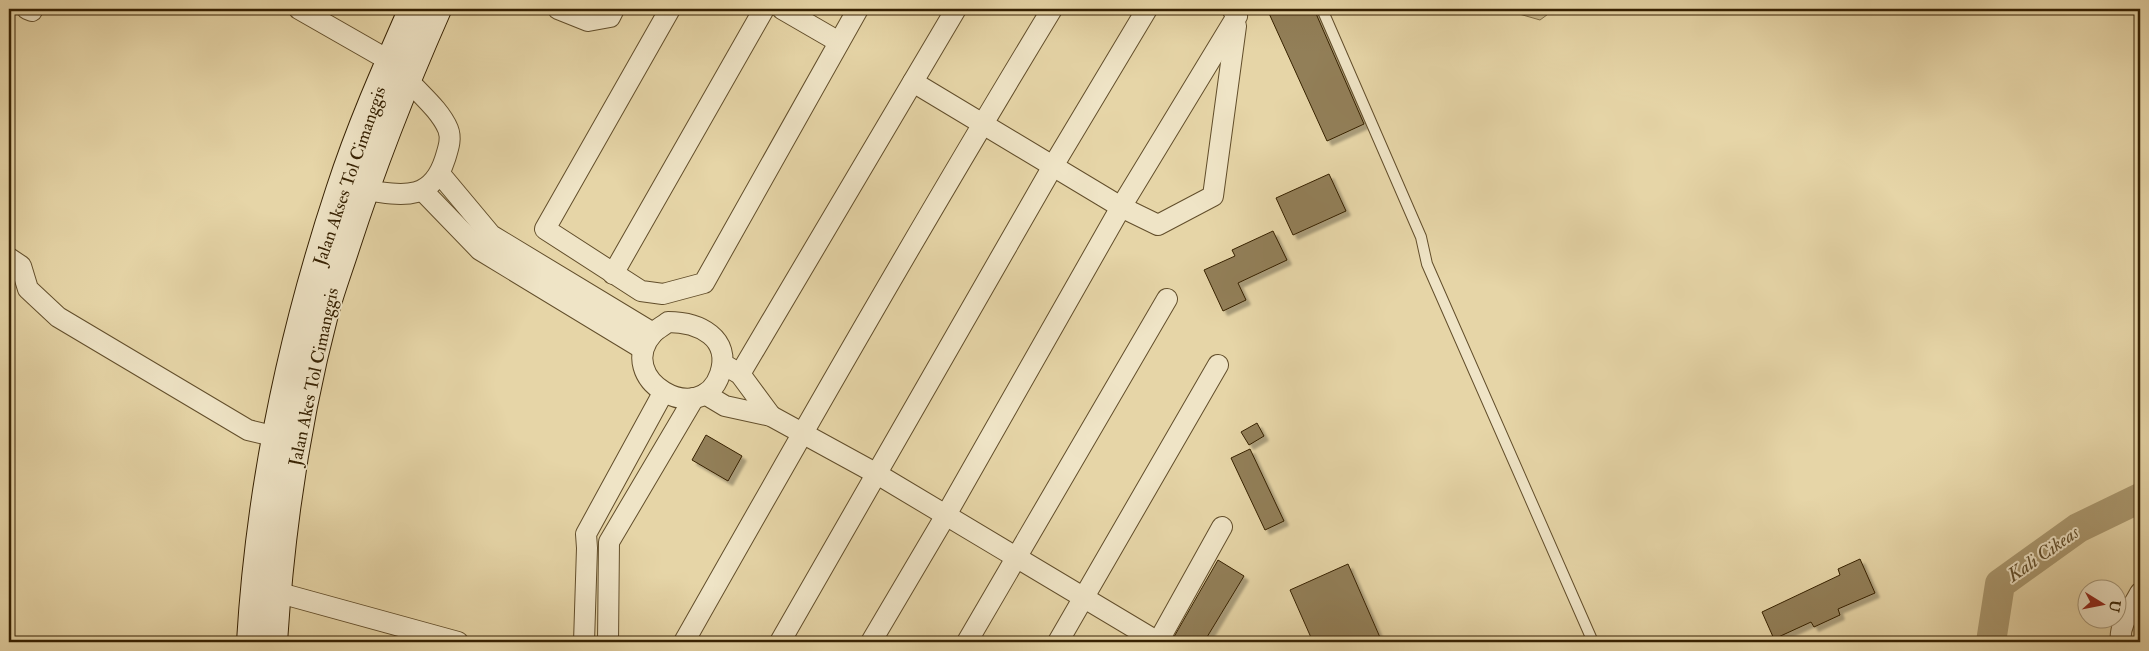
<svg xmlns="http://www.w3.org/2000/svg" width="2149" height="651" font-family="'IM FELL Double Pica',serif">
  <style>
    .green { fill: #c8b68b; stroke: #7f6c46 }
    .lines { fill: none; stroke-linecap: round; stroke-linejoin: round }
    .river { stroke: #aa986f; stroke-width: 30 }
    .building { fill: #927f58; stroke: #362102; filter: url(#shadow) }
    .service-casing { stroke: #624e2b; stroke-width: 12 }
    .minor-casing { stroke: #624e2b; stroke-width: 22 }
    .secondary-casing { stroke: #362102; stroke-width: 30 }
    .service { stroke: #efe4c6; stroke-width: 10 }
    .minor { stroke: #efe4c6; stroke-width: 20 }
    .secondary { stroke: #efe4c6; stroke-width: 28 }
    .labels { text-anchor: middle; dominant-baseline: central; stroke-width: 4; stroke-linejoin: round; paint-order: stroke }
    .street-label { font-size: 18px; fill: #362102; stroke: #efe4c6 }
    .water-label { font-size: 19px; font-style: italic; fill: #5f4b28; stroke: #efe4c6 }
  </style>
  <defs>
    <filter id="shadow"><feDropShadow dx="4.5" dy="4.5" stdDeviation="1" flood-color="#0004"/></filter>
  </defs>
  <rect width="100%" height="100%" fill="#e6d5a7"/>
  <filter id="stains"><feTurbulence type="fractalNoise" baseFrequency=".004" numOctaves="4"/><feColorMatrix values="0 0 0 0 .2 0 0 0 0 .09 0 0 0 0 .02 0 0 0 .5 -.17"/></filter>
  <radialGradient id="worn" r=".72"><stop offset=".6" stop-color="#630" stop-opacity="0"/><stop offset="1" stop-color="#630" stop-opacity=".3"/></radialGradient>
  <polygon class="green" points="1502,9 1555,9 1540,20"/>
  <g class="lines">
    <polyline class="river" points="1991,642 2000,584 2078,528 2140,498"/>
  </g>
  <g class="building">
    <polygon points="1267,9 1314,9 1364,124 1327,141"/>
    <polygon points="1329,174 1346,211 1293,235 1276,198"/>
    <polygon points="1273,231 1287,260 1238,283 1246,300 1223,311 1204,270 1235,256 1232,250"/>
    <polygon points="1257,423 1264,436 1249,445 1241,432"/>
    <polygon points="706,435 742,456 728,481 692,460"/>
    <polygon points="1250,449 1284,521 1265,530 1231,458"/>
    <polygon points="1860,559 1875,593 1838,609 1840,615 1814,627 1811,622 1774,639 1762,612 1840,575 1838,569"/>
    <polygon points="1218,560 1244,576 1204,642 1171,642"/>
    <polygon points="1348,564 1382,642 1313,642 1290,590"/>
  </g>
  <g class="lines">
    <defs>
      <polyline id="service" points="1322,9 1421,237 1427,264 1593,642"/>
      <g id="minor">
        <polyline points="27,9 32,11"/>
        <polyline points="299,9 390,61"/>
        <polyline points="558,9 588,21 610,17 614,9"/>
        <polyline points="670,9 545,229 641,291 663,294 704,283 858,9"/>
        <polyline points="782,9 839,42"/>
        <polyline points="913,82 1121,207 1158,225 1213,196 1236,26"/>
        <polyline points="440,174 491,235 653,333"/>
        <path d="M364,190C401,195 431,203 445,159C448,149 452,139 448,129C440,110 420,94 407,79"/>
        <polyline points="423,191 480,250 643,349"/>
        <polyline points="9,258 21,266 28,289 58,317 248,430 277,437"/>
        <polyline points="613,274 764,9"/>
        <path d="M668,322C699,322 732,338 720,374C701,430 612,379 653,333C657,329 663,326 668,322Z"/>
        <polyline points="728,367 740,374 771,416"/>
        <polyline points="740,374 956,9"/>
        <polyline points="705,394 725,406 771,416 877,474 1158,642"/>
        <polyline points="276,592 458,642"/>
        <polyline points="584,642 587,548 586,534 663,393"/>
        <polyline points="608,642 609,542 694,398"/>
        <path d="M684,642C804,430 925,218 1052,9"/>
        <polyline points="780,642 1053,166 1147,9"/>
        <polyline points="871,642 946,515 1121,207 1237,16 1232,9"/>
        <polyline points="967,642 1167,299"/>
        <polyline points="1058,642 1218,365"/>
        <polyline points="1158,642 1222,527"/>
        <path d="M2121,642C2118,625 2133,607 2140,593"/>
      </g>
      <g id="secondary">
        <path d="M251,642C260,490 292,336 340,191C360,129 387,68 413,9"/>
        <path d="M273,642C280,533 297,416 325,310C331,288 339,267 346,245C372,165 403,86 437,9"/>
      </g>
    </defs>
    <use href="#service" class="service-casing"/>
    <use href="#minor" class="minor-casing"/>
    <use href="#secondary" class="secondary-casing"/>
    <use href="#service" class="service"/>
    <use href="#minor" class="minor"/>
    <use href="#secondary" class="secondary"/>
  </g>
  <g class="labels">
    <g class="street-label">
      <text transform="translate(350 176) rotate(-71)">Jalan Akses Tol Cimanggis</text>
      <text transform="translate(314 377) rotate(-78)">Jalan Akes Tol Cimanggis</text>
    </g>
    <g class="water-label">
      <text transform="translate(2043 554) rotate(-35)">Kali Cikeas</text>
    </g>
  </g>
  <rect width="2149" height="651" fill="none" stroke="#e6d5a7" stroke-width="30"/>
  <rect x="10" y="10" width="2129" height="631" fill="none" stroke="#362102" stroke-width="2.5"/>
  <rect x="15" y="15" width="2119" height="621" fill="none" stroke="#362102"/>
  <g transform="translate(2102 604) rotate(100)"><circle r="24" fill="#efe4c6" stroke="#a59678"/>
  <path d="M0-4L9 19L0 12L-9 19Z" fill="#8f2418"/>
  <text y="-8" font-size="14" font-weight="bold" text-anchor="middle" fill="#362102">U</text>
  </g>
  <rect width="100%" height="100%" filter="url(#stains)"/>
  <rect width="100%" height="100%" fill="url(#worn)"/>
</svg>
